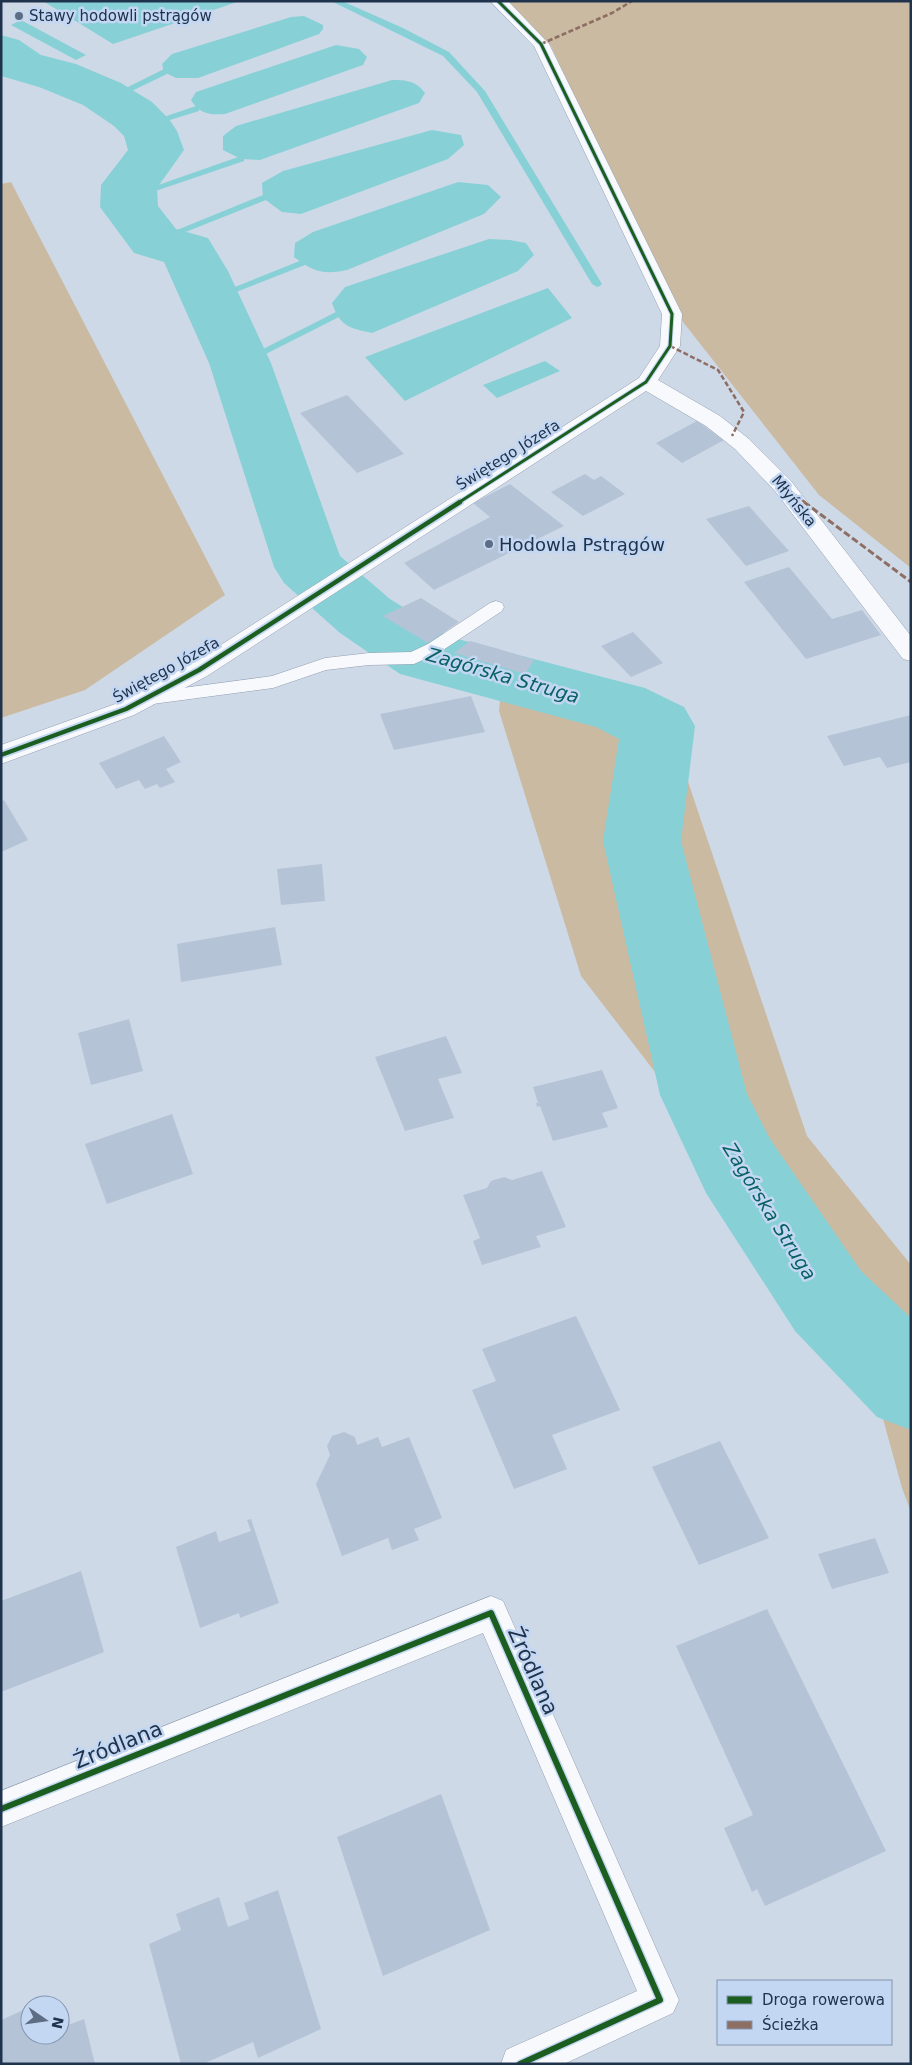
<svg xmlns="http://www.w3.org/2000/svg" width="912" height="2065" font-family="'DejaVu Sans',sans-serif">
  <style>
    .green { fill: #cabaa2 }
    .water { fill: #87d1d6 }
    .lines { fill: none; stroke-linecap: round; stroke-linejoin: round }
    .stream { fill: #87d1d6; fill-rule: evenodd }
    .river { fill: #87d1d6; fill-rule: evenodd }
    .building { fill: #b5c3d6 }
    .service-casing { stroke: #929fb2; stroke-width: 1 }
    .minor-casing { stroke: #929fb2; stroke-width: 1 }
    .service { fill: #f8f9fc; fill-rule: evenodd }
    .minor { fill: #f8f9fc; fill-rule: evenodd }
    .quiet-far1 { stroke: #8d6e63; stroke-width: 2.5; stroke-dasharray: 5 2.5; stroke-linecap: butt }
    .quiet { stroke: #8d6e63; stroke-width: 3; stroke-dasharray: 7 3; stroke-linecap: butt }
    .cycleway-far2-casing { stroke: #c4d7f2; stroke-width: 5 }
    .cycleway-far1-casing { stroke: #c4d7f2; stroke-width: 8 }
    .cycleway-casing { stroke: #c4d7f2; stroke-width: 9 }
    .cycleway-far2 { stroke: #1b5e20; stroke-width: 3 }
    .cycleway-far1 { stroke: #1b5e20; stroke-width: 4.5 }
    .cycleway { stroke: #1b5e20; stroke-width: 6 }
    .poi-dot { fill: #5d6d83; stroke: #c4d7f2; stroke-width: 2 }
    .labels { text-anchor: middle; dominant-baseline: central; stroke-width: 5; stroke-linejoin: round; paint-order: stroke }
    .far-poi-label { font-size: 15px; fill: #20334d; stroke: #c4d7f2; text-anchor: start }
    .far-street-label { font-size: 15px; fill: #20334d; stroke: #c4d7f2 }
    .poi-label { font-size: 18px; fill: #20334d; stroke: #c4d7f2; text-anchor: start }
    .water-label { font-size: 19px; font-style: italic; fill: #076162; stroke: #c4d7f2 }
    .near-street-label { font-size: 21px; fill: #20334d; stroke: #c4d7f2 }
  </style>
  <rect width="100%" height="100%" fill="#ced9e8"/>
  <g class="green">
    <polygon points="507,1 911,1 911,568 819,495 672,308 551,46"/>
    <polygon points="11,182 225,595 85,690 1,718 1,184"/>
    <polygon points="501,689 667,719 807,1136 911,1265 911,1512 902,1488 877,1397 753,1245 749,1194 581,976 499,711"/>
  </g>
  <g class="water">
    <polygon points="43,1 240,1 113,44"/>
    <polygon points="304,16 323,25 323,29 319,34 198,78 176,78 164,72 162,64 172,54 291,17"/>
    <polygon points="21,20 86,55 76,60 11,25"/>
    <path d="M336,45L359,49L367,57L363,65L225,114C210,115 199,114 191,100L196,92Z"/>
    <path d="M392,80C407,80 416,81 425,93L419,103L260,160L241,159L223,150V136L236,126Z"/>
    <polygon points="432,130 461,135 464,145 448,159 301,214 282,212 263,198 262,183 283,171"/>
    <path d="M458,182L488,185L501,197L484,214L347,270C322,275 314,272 294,257L295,243L313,232Z"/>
    <path d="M489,239L510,240L526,243L534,255L518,271L372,333C350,328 340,327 332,303L345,287Z"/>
    <polygon points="548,288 572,318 405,401 365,357"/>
    <polygon points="545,361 560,371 497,398 483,385"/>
  </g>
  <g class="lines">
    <g class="stream">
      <polygon points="331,1 342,1 403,28 449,52 485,91 602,284 600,286 597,287 592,284 477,92 443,56"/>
      <polygon points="164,69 167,70 167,74 111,101 104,99"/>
      <polygon points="196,106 199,107 199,111 144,128 140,125"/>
      <polygon points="241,156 244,157 244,161 132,199 126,199 124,197"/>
      <polygon points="263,195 266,196 266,200 158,243 152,243 150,241"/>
      <polygon points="302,260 307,263 305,265 213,301 207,301 205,299"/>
      <polygon points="336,312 339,313 339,317 244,365 240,366 235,363"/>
    </g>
    <polygon class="river" points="1,35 19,40 41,55 76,64 121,83 152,102 169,119 177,131 184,150 157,188 158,206 176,229 208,238 228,271 271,363 340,556 390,599 450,637 645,688 684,707 695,726 681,841 747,1094 770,1139 861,1271 911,1318 911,1430 877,1417 795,1331 706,1193 660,1095 603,841 619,739 596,727 400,674 340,633 284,583 274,567 209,363 168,271 164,262 134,253 100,207 101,185 128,150 124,136 114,126 83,105 39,87 1,76"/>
  </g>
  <g class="building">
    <polygon points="347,395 404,454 357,473 300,413"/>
    <polygon points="697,421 724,440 682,463 656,443"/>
    <polygon points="585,474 594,480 601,476 625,494 583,516 551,492"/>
    <polygon points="510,484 564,526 434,590 404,563 490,517 473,503"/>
    <polygon points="749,506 789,551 746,566 706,519"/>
    <polygon points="789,567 832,619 862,610 881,635 806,659 744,582"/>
    <polygon points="421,598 459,622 428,643 383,616"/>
    <polygon points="633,632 663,663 631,677 601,646"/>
    <polygon points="470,641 499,649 534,660 525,674 454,653"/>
    <polygon points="471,696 485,732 394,750 380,714"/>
    <polygon points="911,715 911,762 887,768 880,757 844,766 827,736"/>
    <polygon points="164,736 181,762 166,769 175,782 160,788 157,784 145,789 139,780 116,789 99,763"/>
    <polygon points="4,800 28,840 1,852 1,802"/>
    <polygon points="322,864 325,901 281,905 277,869"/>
    <polygon points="275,927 282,965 181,982 177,944"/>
    <polygon points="129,1019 143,1071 91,1085 78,1033"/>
    <polygon points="446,1036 462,1073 438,1079 454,1118 405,1131 375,1057"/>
    <polygon points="602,1070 618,1108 602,1113 608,1127 553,1141 540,1106 537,1107 536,1103 538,1103 533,1087"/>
    <polygon points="172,1114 193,1174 107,1204 85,1144"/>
    <polygon points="542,1171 566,1227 536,1236 541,1247 482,1265 473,1241 480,1238 463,1195 487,1188 491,1181 504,1177 512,1180"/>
    <polygon points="576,1316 620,1410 552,1435 567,1469 514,1489 472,1390 496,1381 482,1349"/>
    <polygon points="344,1432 355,1437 357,1445 378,1437 382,1447 409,1437 442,1518 414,1529 419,1540 392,1550 388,1538 342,1556 316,1484 330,1455 327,1446 332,1436"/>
    <polygon points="720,1441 769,1538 699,1565 652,1467"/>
    <polygon points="251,1519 279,1603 240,1618 239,1613 200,1628 176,1547 216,1531 219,1542 251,1531 247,1520"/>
    <polygon points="875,1538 889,1573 832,1589 818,1554"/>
    <polygon points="81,1571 104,1652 1,1692 1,1601"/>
    <polygon points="767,1609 886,1851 765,1906 757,1889 752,1892 724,1828 753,1815 676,1646"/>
    <polygon points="441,1794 490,1930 383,1976 337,1837"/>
    <polygon points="278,1890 321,2029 258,2058 253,2042 203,2064 181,2064 149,1944 181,1930 176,1914 219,1897 228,1927 249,1919 244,1903"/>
    <polygon points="30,2007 30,2035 60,2035 60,2028 84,2019 95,2064 1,2064 1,2020"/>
  </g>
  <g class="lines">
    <defs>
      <polygon id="service" points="496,601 502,603 504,607 502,611 440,652 414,664 369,665 326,670 273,688 145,705 139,703 136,699 139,695 145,693 272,676 325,658 369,653 411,652 428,644 490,603"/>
      <g id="minor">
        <polygon points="490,1 508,1 549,44 682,314 680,346 658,380 720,416 749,439 791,481 911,636 911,661 903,659 775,491 735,449 706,426 646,391 207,676 134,715 1,764 1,745 118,703 191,664 639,378 660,346 662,314 534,46"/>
        <polygon points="491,1596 503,1601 673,1987 679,2000 673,2013 564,2064 501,2064 506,2050 637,1991 483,1633 1,1827 1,1791"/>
      </g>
    </defs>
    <use href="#service" class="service-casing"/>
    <use href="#minor" class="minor-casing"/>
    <use href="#service" class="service"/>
    <use href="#minor" class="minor"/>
    <g class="quiet-far1">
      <polyline points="541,44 612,13 632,1"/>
      <polyline points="670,346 718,370 744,412 732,436"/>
      <polyline points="783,486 806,503"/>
    </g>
    <polyline class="quiet" points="804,502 911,582"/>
    <defs>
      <polyline id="cycleway-far2" points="458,503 646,382 670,346 672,314 541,44 498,1"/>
      <polyline id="cycleway-far1" points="1,755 126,709 199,670 460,502"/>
      <polyline id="cycleway" points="1,1809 491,1613 660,2000 520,2064"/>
    </defs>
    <use href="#cycleway-far2" class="cycleway-far2-casing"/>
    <use href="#cycleway-far1" class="cycleway-far1-casing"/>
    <use href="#cycleway" class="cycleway-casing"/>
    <use href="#cycleway-far2" class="cycleway-far2"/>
    <use href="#cycleway-far1" class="cycleway-far1"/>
    <use href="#cycleway" class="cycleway"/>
  </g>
  <g class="poi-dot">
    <circle cx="19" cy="16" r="5"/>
    <circle cx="489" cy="544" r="5"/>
  </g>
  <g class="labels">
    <g class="far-poi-label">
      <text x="29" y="16">Stawy hodowli pstrągów</text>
    </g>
    <g class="far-street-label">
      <text transform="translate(508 455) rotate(-32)">Świętego Józefa</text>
      <text transform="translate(794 501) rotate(51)">Młyńska</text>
      <text transform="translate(166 670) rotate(-29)">Świętego Józefa</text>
    </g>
    <g class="poi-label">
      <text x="499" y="544">Hodowla Pstrągów</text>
    </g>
    <g class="water-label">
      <text transform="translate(503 675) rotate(16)">Zagórska Struga</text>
      <text transform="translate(770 1211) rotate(58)">Zagórska Struga</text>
    </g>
    <g class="near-street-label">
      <text transform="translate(533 1671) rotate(66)">Źródlana</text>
      <text transform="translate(118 1745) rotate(-22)">Źródlana</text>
    </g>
  </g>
  <rect width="912" height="2065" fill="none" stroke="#20334d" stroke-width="5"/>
  <rect x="717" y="1980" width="175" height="65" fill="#c4d7f2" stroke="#8295b0"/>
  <rect x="727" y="1996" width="25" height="8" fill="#1b5e20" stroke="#8295b0"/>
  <text x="762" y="2005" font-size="15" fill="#20334d">Droga rowerowa</text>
  <rect x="727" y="2021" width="25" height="8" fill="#8d6e63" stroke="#8295b0"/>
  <text x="762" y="2030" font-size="15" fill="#20334d">Ścieżka</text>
  <g transform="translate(45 2020) rotate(103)"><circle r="24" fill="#c4d7f2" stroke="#8295b0"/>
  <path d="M0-4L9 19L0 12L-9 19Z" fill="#5d6d83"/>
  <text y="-8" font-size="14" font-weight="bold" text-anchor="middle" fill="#20334d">N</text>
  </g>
</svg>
